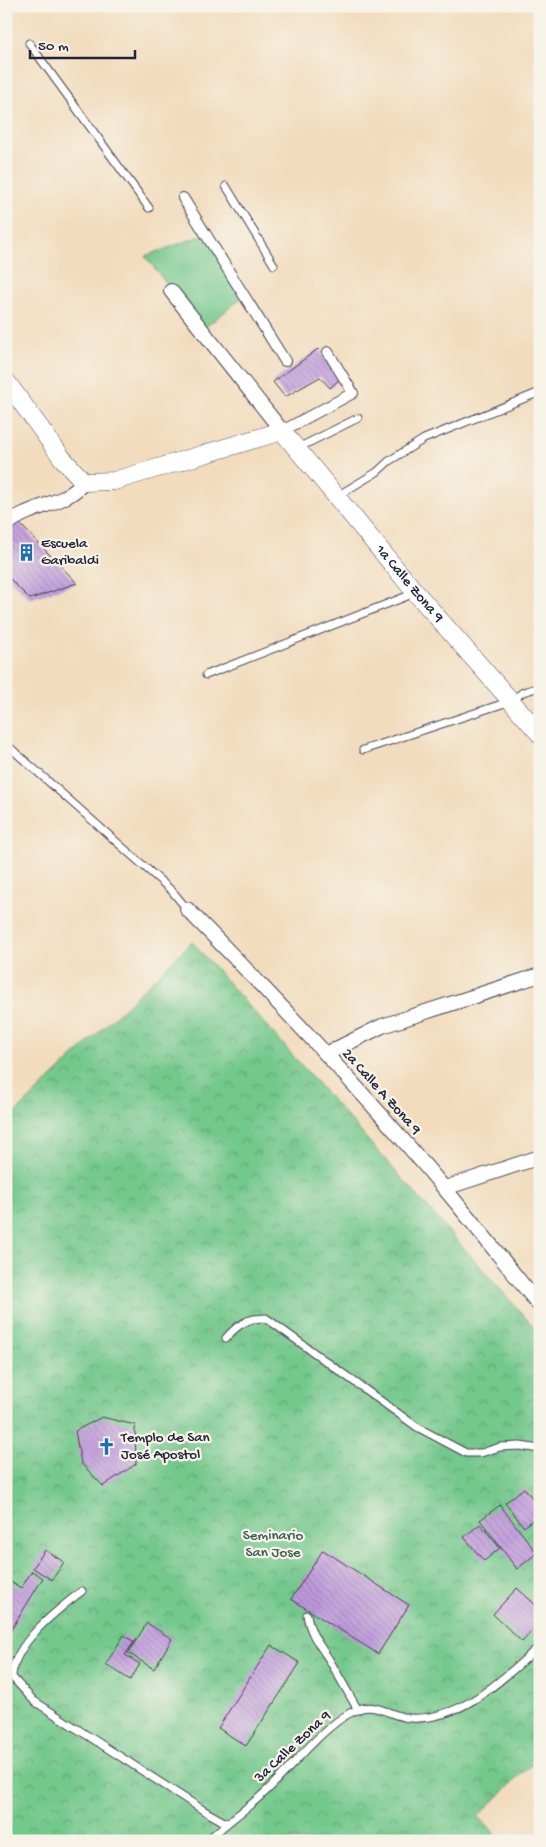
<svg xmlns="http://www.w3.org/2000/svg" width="546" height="1847" font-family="'Gochi Hand',sans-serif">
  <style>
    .green { fill: #73c88c; stroke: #4a7564 }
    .park { fill: url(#park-crowns); stroke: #4a7564 }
    .building { fill: url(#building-back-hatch) }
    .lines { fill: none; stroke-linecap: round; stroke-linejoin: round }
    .service-casing { stroke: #413e4e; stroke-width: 9 }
    .pedestrian-casing { stroke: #413e4e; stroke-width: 12 }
    .minor-casing { stroke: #413e4e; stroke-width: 16 }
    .tertiary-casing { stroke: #413e4e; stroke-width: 19 }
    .service { stroke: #fff; stroke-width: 7 }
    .pedestrian { stroke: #fff; stroke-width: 10 }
    .minor { stroke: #fff; stroke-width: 14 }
    .tertiary { stroke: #fff; stroke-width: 18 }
    .labels { text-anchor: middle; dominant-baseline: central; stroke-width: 4.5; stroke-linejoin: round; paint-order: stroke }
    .poi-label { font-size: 15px; fill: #22223b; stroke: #f7f3e8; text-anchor: start }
    .street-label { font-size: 15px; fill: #22223b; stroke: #f7f3e8 }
    .park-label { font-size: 15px; fill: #3e5c57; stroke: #f7f3e8 }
  </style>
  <defs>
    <pattern id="park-crowns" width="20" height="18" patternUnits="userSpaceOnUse" patternTransform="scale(1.25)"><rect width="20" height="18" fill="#73c88c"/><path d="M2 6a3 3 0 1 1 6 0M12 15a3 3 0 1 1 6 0" fill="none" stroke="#5ea274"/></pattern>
    <pattern id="building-back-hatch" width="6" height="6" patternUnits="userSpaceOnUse" patternTransform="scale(1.25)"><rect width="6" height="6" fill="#be99dc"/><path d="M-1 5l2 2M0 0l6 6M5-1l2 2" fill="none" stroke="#9a7cb4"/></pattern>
  </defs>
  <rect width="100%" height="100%" fill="#f7f3e8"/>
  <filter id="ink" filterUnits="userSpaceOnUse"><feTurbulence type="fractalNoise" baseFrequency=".02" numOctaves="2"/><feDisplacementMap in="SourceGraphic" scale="10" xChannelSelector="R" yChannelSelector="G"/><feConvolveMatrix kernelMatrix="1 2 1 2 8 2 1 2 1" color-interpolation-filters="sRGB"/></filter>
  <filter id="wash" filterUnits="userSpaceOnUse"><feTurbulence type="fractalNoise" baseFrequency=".0096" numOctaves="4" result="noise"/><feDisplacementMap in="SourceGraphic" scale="20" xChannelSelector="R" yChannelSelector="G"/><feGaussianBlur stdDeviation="1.12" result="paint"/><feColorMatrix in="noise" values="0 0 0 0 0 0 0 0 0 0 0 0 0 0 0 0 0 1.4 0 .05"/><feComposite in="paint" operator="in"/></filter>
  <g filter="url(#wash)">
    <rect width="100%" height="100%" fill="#f2dcbd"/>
    <polygon class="green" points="206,234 244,296 202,330 145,256"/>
    <polygon class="park" points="192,942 540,1334 540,1756 478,1816 502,1841 6,1841 6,1122"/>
    <g id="blocks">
      <g class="building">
        <polygon points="318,349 343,376 330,388 320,377 285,397 273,382"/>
        <polygon points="17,521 77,583 30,599 6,575 6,531"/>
        <polygon points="102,1417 135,1425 136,1464 103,1486 81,1463 75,1431"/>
        <polygon points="524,1488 540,1507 540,1514 524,1527 505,1503"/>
        <polygon points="500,1505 537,1553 517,1569 480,1520"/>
        <polygon points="480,1524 500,1548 484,1561 464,1537"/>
        <polygon points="45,1550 64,1562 52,1580 33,1568"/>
        <polygon points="323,1550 409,1605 378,1654 291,1599"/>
        <polygon points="32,1571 43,1578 6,1638 6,1579 21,1588"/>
        <polygon points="517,1588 540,1609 540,1622 522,1642 493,1614"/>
        <polygon points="147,1623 172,1639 154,1669 128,1653"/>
        <polygon points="124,1635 134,1642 125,1655 140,1664 130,1680 106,1664"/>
        <polygon points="271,1645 300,1663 246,1746 218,1728"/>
      </g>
    </g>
  </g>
  <g filter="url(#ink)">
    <use href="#blocks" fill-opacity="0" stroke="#413e4e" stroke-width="1"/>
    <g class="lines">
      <defs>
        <g id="service">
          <polyline points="29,43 149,208"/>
          <polyline points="226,186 274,265"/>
          <polyline points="296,449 358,418"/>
          <polyline points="337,496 377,472 389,461 424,439 540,392"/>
          <polyline points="206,675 415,593"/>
          <polyline points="6,744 172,891 187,909"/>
          <polyline points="363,750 511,701 523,692 540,687"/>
          <path d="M226,1338C238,1324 248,1318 266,1318L417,1427L466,1453H481L500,1447L520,1446L540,1449"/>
          <path d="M82,1591C57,1610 13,1644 12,1677L34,1701L203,1810L226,1823"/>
          <path d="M307,1615C310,1635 320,1645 330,1661C339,1677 349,1694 358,1710"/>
          <path d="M207,1841C225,1824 245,1810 263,1794C288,1772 323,1726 352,1712C376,1699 389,1717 410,1718C463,1721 503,1678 540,1646"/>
        </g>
        <g id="pedestrian">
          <polyline points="183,198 285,361"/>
          <polyline points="282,431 353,393 328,352"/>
        </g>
        <g id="minor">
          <polyline points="171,291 282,431"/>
          <path d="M6,525C29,505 65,506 84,482"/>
          <path d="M187,909C276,999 363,1091 444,1188C477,1227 508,1267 540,1306"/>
          <polyline points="326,1054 382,1026 540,975"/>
          <polyline points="445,1188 540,1157"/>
        </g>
        <g id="tertiary">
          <path id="s1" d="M6,381L62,458L84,482L114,481L282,431L416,593L540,734"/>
        </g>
      </defs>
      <use href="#service" class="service-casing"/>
      <use href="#pedestrian" class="pedestrian-casing"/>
      <use href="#minor" class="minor-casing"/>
      <use href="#tertiary" class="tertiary-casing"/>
      <use href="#service" class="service"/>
      <use href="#pedestrian" class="pedestrian"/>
      <use href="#minor" class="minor"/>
      <use href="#tertiary" class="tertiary"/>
    </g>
  </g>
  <defs>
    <symbol id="building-bare" viewBox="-9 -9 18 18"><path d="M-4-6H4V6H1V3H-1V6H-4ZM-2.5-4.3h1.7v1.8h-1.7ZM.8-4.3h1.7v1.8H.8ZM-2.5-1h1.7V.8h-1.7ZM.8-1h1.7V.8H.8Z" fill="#1f6fb2" stroke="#f7f3e8" stroke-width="2.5" paint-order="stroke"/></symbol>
    <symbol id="church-bare" viewBox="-9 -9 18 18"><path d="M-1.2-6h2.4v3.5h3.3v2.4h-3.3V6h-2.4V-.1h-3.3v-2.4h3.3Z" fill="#1f6fb2" stroke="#f7f3e8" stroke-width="2.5" paint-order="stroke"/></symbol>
  </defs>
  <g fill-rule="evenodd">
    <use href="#building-bare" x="14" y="540" width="25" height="25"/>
    <use href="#church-bare" x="94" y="1434" width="25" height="25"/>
  </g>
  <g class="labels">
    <g class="poi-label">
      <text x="41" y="544">Escuela<tspan x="41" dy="17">Garibaldi</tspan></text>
      <text x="121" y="1438">Templo de San<tspan x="121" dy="17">José Apostol</tspan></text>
    </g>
    <g class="street-label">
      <text stroke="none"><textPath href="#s1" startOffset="532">1a Calle Zona 9</textPath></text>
      <text transform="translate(381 1092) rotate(48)">2a Calle A Zona 9</text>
      <text transform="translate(293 1747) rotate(-43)">3a Calle Zona 9</text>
    </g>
    <g class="park-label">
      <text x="273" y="1536">Seminario<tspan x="273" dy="17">San Jose</tspan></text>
    </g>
  </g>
  <rect width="546" height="1847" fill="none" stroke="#f7f3e8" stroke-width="25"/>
  <path d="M30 50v8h105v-8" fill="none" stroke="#22223b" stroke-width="2.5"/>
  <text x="38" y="50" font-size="15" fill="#22223b" stroke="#f7f3e8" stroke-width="4" paint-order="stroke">50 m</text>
</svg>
